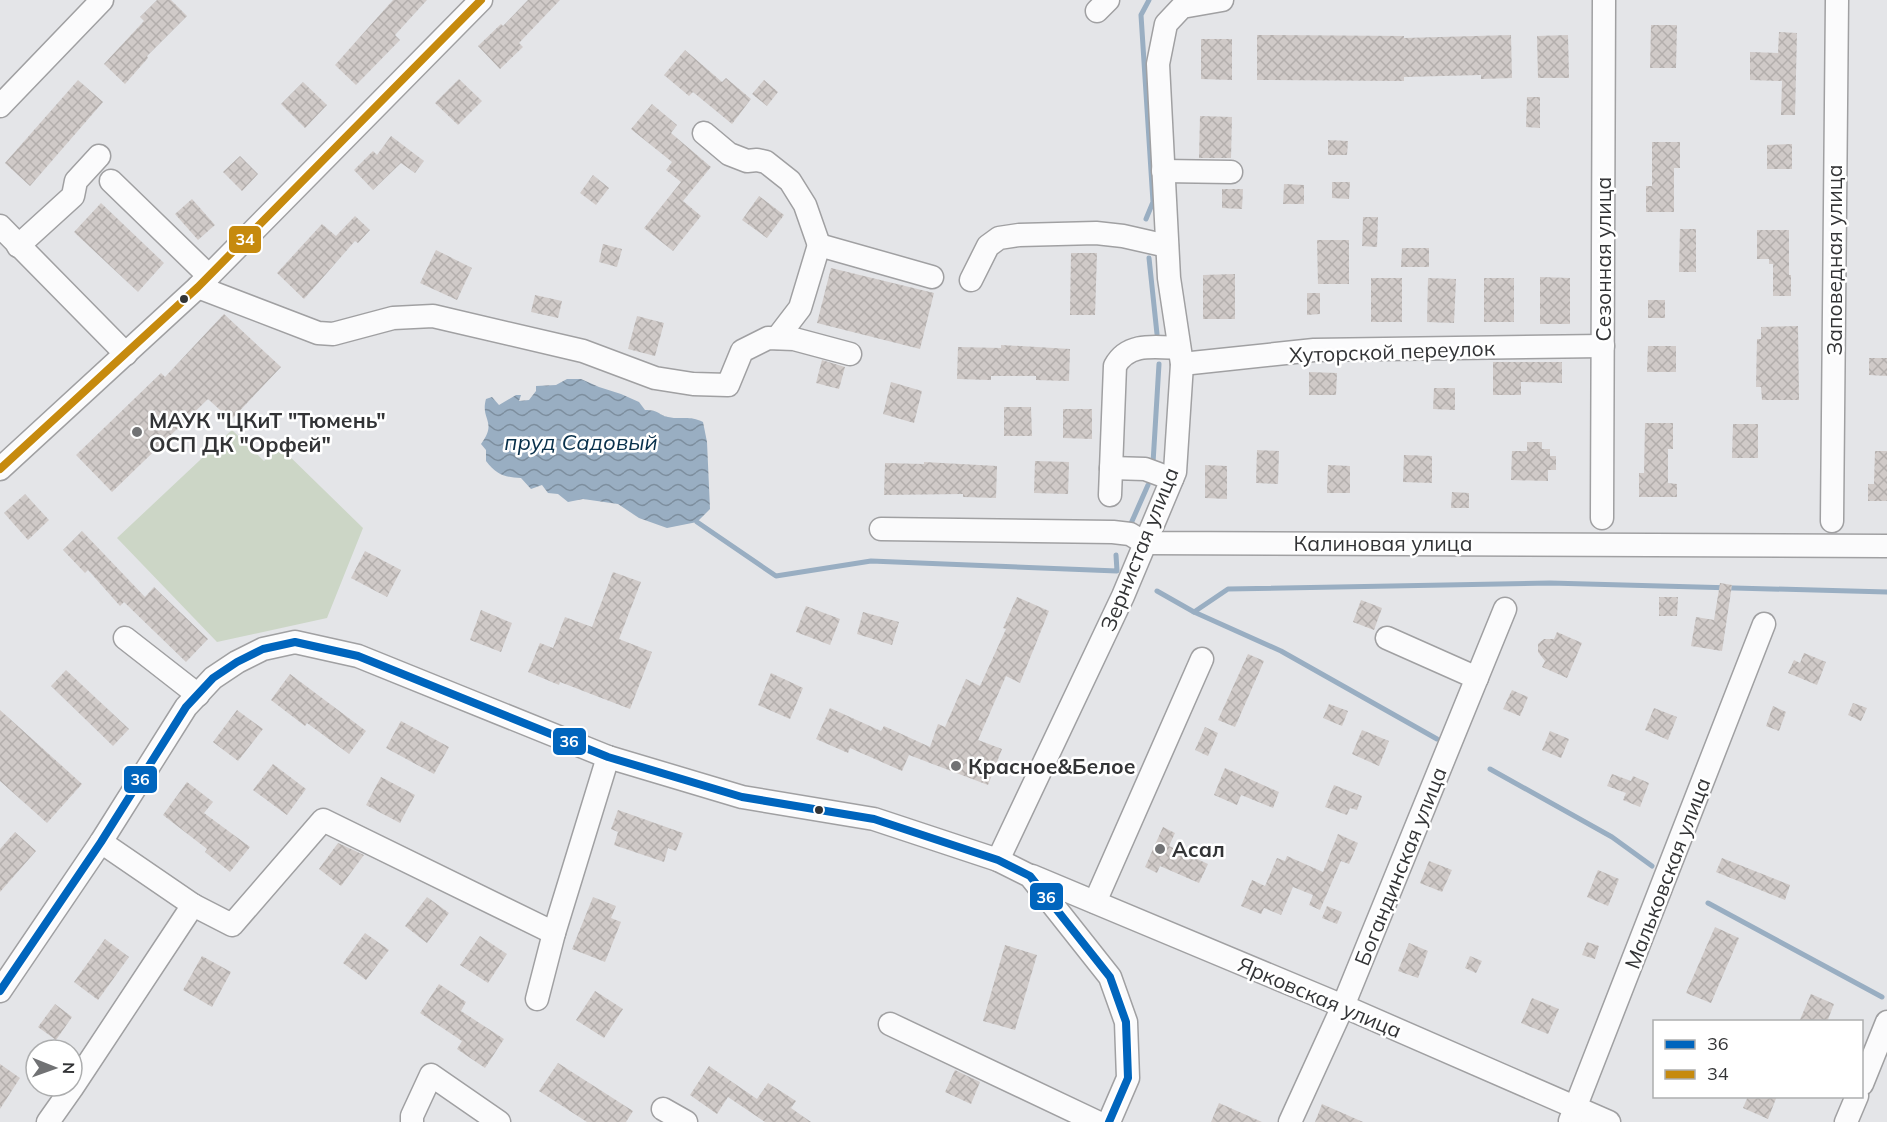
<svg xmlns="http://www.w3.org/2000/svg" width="1887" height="1122" font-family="Mulish,sans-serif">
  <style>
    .green { fill: #ccd6c6 }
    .water { fill: url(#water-waves) }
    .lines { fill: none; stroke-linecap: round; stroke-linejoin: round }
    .stream { stroke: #99aec2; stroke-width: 5 }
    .building { fill: url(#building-cross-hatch) }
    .minor-casing { stroke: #a0a0a2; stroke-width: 25 }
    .minor { stroke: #fbfbfc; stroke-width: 22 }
    .bus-1-casing { stroke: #fff; stroke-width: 12 }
    .bus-2-casing { stroke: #fff; stroke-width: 12 }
    .bus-1 { stroke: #0065bd; stroke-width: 8 }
    .bus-2 { stroke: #c68a0e; stroke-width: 8 }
    .bus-dot { fill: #333436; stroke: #fff; stroke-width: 2 }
    .poi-dot { fill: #717274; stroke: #fff; stroke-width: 2 }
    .labels { text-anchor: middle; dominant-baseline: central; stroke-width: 5; stroke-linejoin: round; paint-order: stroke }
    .street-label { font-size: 21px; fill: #333436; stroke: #fff }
    .poi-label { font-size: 21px; font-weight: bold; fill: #333436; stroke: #fff; text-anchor: start }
    .water-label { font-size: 22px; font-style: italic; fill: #08304b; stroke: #fff }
    .line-badge { stroke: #fff; stroke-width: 2 }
    .badge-label { font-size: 16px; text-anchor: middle; font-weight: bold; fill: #fff }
  </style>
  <defs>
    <pattern id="water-waves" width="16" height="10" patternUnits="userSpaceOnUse" patternTransform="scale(1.5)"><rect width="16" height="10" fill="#99aec2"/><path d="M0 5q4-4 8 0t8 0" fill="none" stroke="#7d8e9e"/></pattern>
    <pattern id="building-cross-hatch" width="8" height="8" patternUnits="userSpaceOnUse" patternTransform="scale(1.5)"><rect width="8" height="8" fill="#d0cac8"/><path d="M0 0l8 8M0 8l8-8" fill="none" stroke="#b3aeac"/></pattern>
  </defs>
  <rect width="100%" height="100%" fill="#e4e5e8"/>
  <polygon class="green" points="232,430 264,461 280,447 363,528 327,618 217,642 117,538"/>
  <path class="water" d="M567,379H581L599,387L621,394L639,402L645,410C660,410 658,415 668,417C682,420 689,415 703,422L707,442L710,509L697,522L667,528L639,518L618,504L583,499L568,502L558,494L548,493L542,485L531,489L521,478C504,477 497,475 486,461V450L481,444C498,421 480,420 486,399L492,397L499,405L516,395H521L519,401L529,400L536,391V386L556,385Z"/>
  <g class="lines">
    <g class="stream">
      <polyline points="1146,219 1153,202 1141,15 1149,0"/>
      <polyline points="1149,258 1157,334"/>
      <polyline points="1153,463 1159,364"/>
      <polyline points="697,522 776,576 871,561 1117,571 1116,555"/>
      <polyline points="1129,528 1148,485"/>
      <polyline points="1157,591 1194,612 1228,589 1550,583 1887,592"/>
      <polyline points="1194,612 1281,651 1437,739"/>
      <polyline points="1490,769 1612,837 1652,866"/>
      <polyline points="1708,903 1882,997"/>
    </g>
  </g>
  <g class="building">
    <polygon points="157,0 171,0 187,16 147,56 148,58 125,84 104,64 144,21 140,17"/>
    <polygon points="393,0 427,0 395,35 400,40 356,85 335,65"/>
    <polygon points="528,0 560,0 519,43 523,47 500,69 478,46 501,24 503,26"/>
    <polygon points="1651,25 1677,25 1676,68 1650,68"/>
    <polygon points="1779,32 1797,33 1795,115 1781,115 1782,81 1750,80 1750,52 1778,53"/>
    <polygon points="1257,35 1404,36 1404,38 1511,35 1512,78 1481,79 1481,75 1404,77 1404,81 1257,80"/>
    <polygon points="1568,35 1569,78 1538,78 1537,36"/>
    <polygon points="1201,39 1232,39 1232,80 1201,79"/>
    <polygon points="685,50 722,82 726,78 751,99 732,124 693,92 689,96 664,75"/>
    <polygon points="459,79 482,101 458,125 435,103"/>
    <polygon points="78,80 103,102 30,186 5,163"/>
    <polygon points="764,80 778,92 767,106 752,94"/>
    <polygon points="303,82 327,105 305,128 281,104"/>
    <polygon points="1527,97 1540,97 1540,128 1526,127"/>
    <polygon points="652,104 677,125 671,133 711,167 683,201 701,216 673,251 644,228 681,182 666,170 672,162 631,129"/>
    <polygon points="1200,116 1232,117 1231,158 1199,158"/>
    <polygon points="391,136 424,161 415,173 401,163 373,190 354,170 373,151 377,155"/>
    <polygon points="1328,140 1348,141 1347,155 1328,155"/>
    <polygon points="1652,142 1680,142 1680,168 1674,168 1674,212 1646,212 1646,186 1652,186"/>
    <polygon points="1792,144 1792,169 1767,169 1767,145"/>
    <polygon points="240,156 258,174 242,191 223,172"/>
    <polygon points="593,175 609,188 596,205 580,193"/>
    <polygon points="1332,182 1350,182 1349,199 1332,198"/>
    <polygon points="1284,184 1304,185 1304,204 1283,204"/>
    <polygon points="1222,189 1243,189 1242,209 1222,208"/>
    <polygon points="759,196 784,215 767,238 742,220"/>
    <polygon points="192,199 215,225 198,240 175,214"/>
    <polygon points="101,203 164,263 138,292 74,232"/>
    <polygon points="355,216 370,230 358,243 355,241 304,299 277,273 322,224 336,236"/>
    <polygon points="1363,217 1378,217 1377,247 1362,246"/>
    <polygon points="1680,229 1696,229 1696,272 1679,272"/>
    <polygon points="1757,230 1789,230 1789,275 1791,275 1791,296 1773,296 1773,264 1769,264 1769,259 1757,259"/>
    <polygon points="1317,240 1349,240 1349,284 1318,284"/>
    <polygon points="603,244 622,249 617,267 599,262"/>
    <polygon points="1402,248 1429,248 1429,267 1401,267"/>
    <polygon points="436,250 472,268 457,300 420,283"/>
    <polygon points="1071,253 1097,253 1095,315 1070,315"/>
    <polygon points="831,268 934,293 920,349 817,323"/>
    <polygon points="1235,274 1235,319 1203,319 1203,275"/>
    <polygon points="1540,277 1570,278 1570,324 1540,324"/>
    <rect x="1371" y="278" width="31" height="44"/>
    <polygon points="1428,278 1456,279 1454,323 1427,322"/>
    <rect x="1484" y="278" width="30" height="44"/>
    <polygon points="1307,293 1320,293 1320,314 1307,315"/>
    <polygon points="535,295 562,301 558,318 531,312"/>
    <rect x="1648" y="300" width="17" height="18"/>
    <polygon points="224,314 281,367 231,420 208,399 112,492 76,455 161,373 165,377"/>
    <polygon points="637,316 664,323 655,356 628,349"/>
    <polygon points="1798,326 1799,400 1762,400 1761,387 1756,387 1757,339 1761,339 1761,327"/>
    <polygon points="1001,345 1070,349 1069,381 1036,380 1036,376 991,376 991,380 957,379 958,347 1001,348"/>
    <polygon points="1648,346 1676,346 1676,372 1647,372"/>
    <polygon points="1869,358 1887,358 1887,376 1869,375"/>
    <polygon points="822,360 845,367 839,389 816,383"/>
    <polygon points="1493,362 1562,362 1562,383 1521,382 1521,395 1493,395"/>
    <polygon points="1309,372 1337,373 1336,395 1309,395"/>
    <polygon points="891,382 922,391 914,423 883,414"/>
    <polygon points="1434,388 1455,388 1455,410 1433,409"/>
    <polygon points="1004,407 1031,407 1032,436 1004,436"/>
    <polygon points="1063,409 1092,409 1092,439 1063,438"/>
    <polygon points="1645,423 1673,423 1673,449 1668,449 1668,483 1677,484 1677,497 1639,497 1639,473 1644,473"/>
    <polygon points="1733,424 1758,424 1758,458 1732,458"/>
    <polygon points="1527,442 1542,442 1542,449 1550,449 1550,456 1556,456 1556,470 1548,470 1548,481 1511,480 1512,451 1527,451"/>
    <polygon points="1257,450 1279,451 1278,484 1256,483"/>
    <polygon points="1875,451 1887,451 1887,501 1868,501 1868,484 1874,484"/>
    <polygon points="1404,455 1432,456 1432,483 1403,482"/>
    <polygon points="1035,461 1069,462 1068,494 1034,493"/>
    <polygon points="924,462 997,466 996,498 963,497 963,494 884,495 885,463 924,464"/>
    <polygon points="1205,465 1227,466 1227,499 1205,498"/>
    <polygon points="1328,465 1350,466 1350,493 1327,493"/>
    <polygon points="1452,492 1469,493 1469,508 1451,508"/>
    <polygon points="25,494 49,520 28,540 4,513"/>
    <polygon points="82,531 145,597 154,587 208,639 186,662 124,602 120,606 88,570 85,573 63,550"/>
    <polygon points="365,551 401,570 387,597 351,578"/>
    <polygon points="613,572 641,582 619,639 652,652 630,709 560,682 559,685 528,672 540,643 553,648 565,617 592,627"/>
    <polygon points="1720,583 1732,585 1722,651 1691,646 1696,617 1714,620"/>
    <polygon points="1017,597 1049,611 1020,683 1006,676 978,740 1002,749 988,785 909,755 902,771 850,748 848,753 816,739 830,708 881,731 884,726 930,747 938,724 945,727 966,679 980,686 1006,629 1003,628"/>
    <polygon points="1659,597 1678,597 1677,616 1659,616"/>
    <polygon points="1361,600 1382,608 1374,630 1353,622"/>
    <polygon points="806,606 840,619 830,645 796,632"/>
    <polygon points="481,610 512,623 501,652 470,640"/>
    <polygon points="863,612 899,622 892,645 857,634"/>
    <polygon points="1557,632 1582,643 1567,678 1542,667 1545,661 1538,652 1538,644 1544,639 1554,639"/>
    <polygon points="1804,653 1826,662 1817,685 1788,673 1794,660 1800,663"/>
    <polygon points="1248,654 1264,661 1235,727 1218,720"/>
    <polygon points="66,670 129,729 113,746 51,686"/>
    <polygon points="771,673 803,688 790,719 758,705"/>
    <polygon points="290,674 366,731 349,754 307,723 305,726 271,700"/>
    <polygon points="1512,690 1528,697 1520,716 1503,709"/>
    <polygon points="1853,703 1867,708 1861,721 1848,715"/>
    <polygon points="1329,704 1348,711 1342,726 1323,718"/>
    <polygon points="1773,706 1786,712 1779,731 1766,726"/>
    <polygon points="1654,708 1677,717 1668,740 1645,730"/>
    <polygon points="0,710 82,784 47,823 0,781"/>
    <polygon points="237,710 263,729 238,761 213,742"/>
    <polygon points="401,721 449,747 434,774 386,748"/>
    <polygon points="1205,727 1218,733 1208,756 1195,750"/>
    <polygon points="1362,730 1389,741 1379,766 1352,754"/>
    <polygon points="1550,731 1569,739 1561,758 1542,750"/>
    <polygon points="273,764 306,789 287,815 253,790"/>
    <polygon points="1225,768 1279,792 1273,808 1241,795 1237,805 1214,795"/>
    <polygon points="1612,774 1631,781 1633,776 1649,783 1640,807 1623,800 1626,793 1607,786"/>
    <polygon points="381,777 415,795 400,823 366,805"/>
    <polygon points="187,782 213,802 204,813 250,847 230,872 205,852 207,849 163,815"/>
    <polygon points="1334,785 1362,796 1357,810 1350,808 1347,815 1325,807"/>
    <polygon points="618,810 683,833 676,851 668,848 664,862 614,845 618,832 611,829"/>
    <polygon points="1163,827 1175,833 1169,846 1208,864 1199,883 1160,866 1157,873 1145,867"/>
    <polygon points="15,832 36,851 0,892 0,849"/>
    <polygon points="1338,834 1358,843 1349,864 1341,861 1320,910 1309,905 1313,895 1293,887 1281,915 1264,908 1261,914 1241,906 1252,880 1265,886 1277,858 1285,861 1287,856 1323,872"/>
    <polygon points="338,843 364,855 341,886 319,869"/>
    <polygon points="1722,858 1790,885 1785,900 1716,872"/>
    <polygon points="1429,861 1452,870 1442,892 1420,883"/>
    <polygon points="1598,870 1619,879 1608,906 1587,897"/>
    <polygon points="427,897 449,913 427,943 405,926"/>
    <polygon points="593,897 616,906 611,918 621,922 605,962 572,949"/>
    <polygon points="1327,906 1342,912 1337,924 1322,918"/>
    <polygon points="1715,927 1739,938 1711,1003 1686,993"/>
    <polygon points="365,933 389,950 366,980 343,963"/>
    <polygon points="480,936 507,954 488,983 460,965"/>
    <polygon points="105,939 129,957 98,1000 74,982"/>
    <polygon points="1587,942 1599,946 1595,959 1582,955"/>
    <polygon points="1409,943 1428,951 1418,978 1398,971"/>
    <polygon points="1005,945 1037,955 1015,1030 983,1021"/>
    <polygon points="202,956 231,972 212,1007 183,990"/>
    <polygon points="1470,956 1482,961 1476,973 1465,968"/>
    <polygon points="439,984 466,1002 461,1011 504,1039 485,1068 457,1049 462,1041 420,1013"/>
    <polygon points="595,991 623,1009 604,1038 576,1020"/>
    <polygon points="1811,994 1834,1004 1827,1022 1799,1022"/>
    <polygon points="1532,998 1559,1009 1548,1034 1521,1023"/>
    <polygon points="55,1004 72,1017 56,1040 38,1027"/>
    <polygon points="558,1063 633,1111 626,1122 587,1122 539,1091"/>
    <polygon points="0,1064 20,1078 0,1109"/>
    <polygon points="709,1066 757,1099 768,1083 796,1101 791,1108 811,1122 765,1122 728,1097 717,1114 690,1095"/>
    <polygon points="955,1070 980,1082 971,1104 945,1092"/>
    <polygon points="1748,1096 1777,1096 1768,1119 1743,1108"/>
    <polygon points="1219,1103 1262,1122 1211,1122"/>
    <polygon points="1322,1104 1363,1122 1315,1122"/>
  </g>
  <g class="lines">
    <defs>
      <g id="minor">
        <polyline points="1097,11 1108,0"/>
        <polyline points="0,106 102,0"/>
        <polyline points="704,133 729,154 747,161 757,160 766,162 790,181 805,205 819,245"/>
        <polyline points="1163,171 1231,172"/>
        <polyline points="111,181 209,276"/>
        <polyline points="0,226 126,354"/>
        <polyline points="18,246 73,196 76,181 99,156"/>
        <polyline points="971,280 988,246 999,238 1019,235 1096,233 1123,236 1167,246"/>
        <polyline points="198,287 318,333 333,334 393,318 433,316 583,351 655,378 693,384 728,385 742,351 768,338 794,339 850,354"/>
        <polyline points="777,338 800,308 819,245 932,277"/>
        <polyline points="1182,364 1314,350 1603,346"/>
        <polyline points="1111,468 1145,469 1172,479"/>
        <polyline points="0,469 198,287 481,0"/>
        <path d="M1110,495L1115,366C1128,342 1155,347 1179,348"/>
        <polyline points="1602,518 1604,0"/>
        <polyline points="1832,521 1837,0"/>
        <polyline points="881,529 1113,532 1130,534 1145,543 1887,546"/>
        <polyline points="125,638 198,695"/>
        <polyline points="1387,638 1477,678"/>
        <polyline points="101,842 193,905 232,925 323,820 554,933"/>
        <polyline points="998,860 1123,596 1175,472 1182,364 1169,278 1158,64 1166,24 1182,7 1222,0"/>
        <polyline points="1032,876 1343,1006 1609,1122"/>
        <polyline points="1095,902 1202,659"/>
        <polyline points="0,991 101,842 186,707 213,678 237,662 263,649 295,642 358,656 608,757 742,797 874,819 998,860 1030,876 1110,977 1126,1022 1128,1078 1109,1122"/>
        <polyline points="537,999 554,933 608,757"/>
        <polyline points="890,1024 1097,1122"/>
        <polyline points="1862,1084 1887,1022"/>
        <polyline points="663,1109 686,1122"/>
        <polyline points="1570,1121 1764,624"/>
        <polyline points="48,1122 72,1088 193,905"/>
        <polyline points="412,1122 412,1116 431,1075 499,1122"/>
        <polyline points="1290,1122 1343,1006 1505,609"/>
        <polyline points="1846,1122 1857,1096"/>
      </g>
    </defs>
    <use href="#minor" class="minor-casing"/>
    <use href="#minor" class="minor"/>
    <defs>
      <polyline id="bus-1" points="0,991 101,842 186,707 213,678 237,662 263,649 295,642 358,656 608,757 742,797 874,819 998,860 1030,876 1110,977 1126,1022 1128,1078 1109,1122"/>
      <polyline id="bus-2" points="0,469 198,287 481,0"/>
    </defs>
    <use href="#bus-1" class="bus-1-casing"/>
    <use href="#bus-2" class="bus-2-casing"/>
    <use href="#bus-1" class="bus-1"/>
    <use href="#bus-2" class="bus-2"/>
  </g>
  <g class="bus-dot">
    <circle cx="184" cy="299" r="5"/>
    <circle cx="819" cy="810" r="5"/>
  </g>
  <g class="poi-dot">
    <circle cx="137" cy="432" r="6"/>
    <circle cx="956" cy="766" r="6"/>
    <circle cx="1160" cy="849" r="6"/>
  </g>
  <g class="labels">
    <g class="street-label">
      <text transform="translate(1603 259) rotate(-90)">Сезонная улица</text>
      <text transform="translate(1834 260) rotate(-90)">Заповедная улица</text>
      <text transform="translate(1392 351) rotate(-2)">Хуторской переулок</text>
      <text x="1383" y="543">Калиновая улица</text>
      <text transform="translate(1139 549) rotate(-68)">Зернистая улица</text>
      <text transform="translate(1400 866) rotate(-68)">Богандинская улица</text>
      <text transform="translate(1667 873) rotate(-69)">Мальковская улица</text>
      <text transform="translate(1320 997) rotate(23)">Ярковская улица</text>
    </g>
    <g class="poi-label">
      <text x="149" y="420">МАУК "ЦКиТ "Тюмень"<tspan x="149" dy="24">ОСП ДК "Орфей"</tspan></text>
      <text x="968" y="766">Красное&amp;Белое</text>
      <text x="1172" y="849">Асал</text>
    </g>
    <g class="water-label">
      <text x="581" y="442">пруд Садовый</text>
    </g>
  </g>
  <g class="line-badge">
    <rect x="228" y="225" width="34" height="29" rx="6" fill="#c68a0e"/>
    <rect x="552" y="727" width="35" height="29" rx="6" fill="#0065bd"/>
    <rect x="123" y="765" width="35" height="29" rx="6" fill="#0065bd"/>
    <rect x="1029" y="882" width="35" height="29" rx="6" fill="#0065bd"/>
  </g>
  <g class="badge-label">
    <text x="245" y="245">34</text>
    <text x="569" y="747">36</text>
    <text x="140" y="785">36</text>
    <text x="1046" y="903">36</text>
  </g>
  <rect x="1653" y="1020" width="210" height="78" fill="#ffffff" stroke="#adaeaf" stroke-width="1.5"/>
  <rect x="1665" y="1040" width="30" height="9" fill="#0065bd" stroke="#adaeaf" stroke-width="1.5"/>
  <text x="1707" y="1050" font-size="18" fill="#333436">36</text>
  <rect x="1665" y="1070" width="30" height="9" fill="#c68a0e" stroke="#adaeaf" stroke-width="1.5"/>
  <text x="1707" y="1080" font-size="18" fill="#333436">34</text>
  <g transform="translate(54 1068) rotate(91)"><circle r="28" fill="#ffffff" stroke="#adaeaf" stroke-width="1.5"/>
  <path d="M0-4.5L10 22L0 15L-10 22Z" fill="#717274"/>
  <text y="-9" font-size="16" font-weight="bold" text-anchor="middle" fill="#333436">N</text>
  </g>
</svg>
